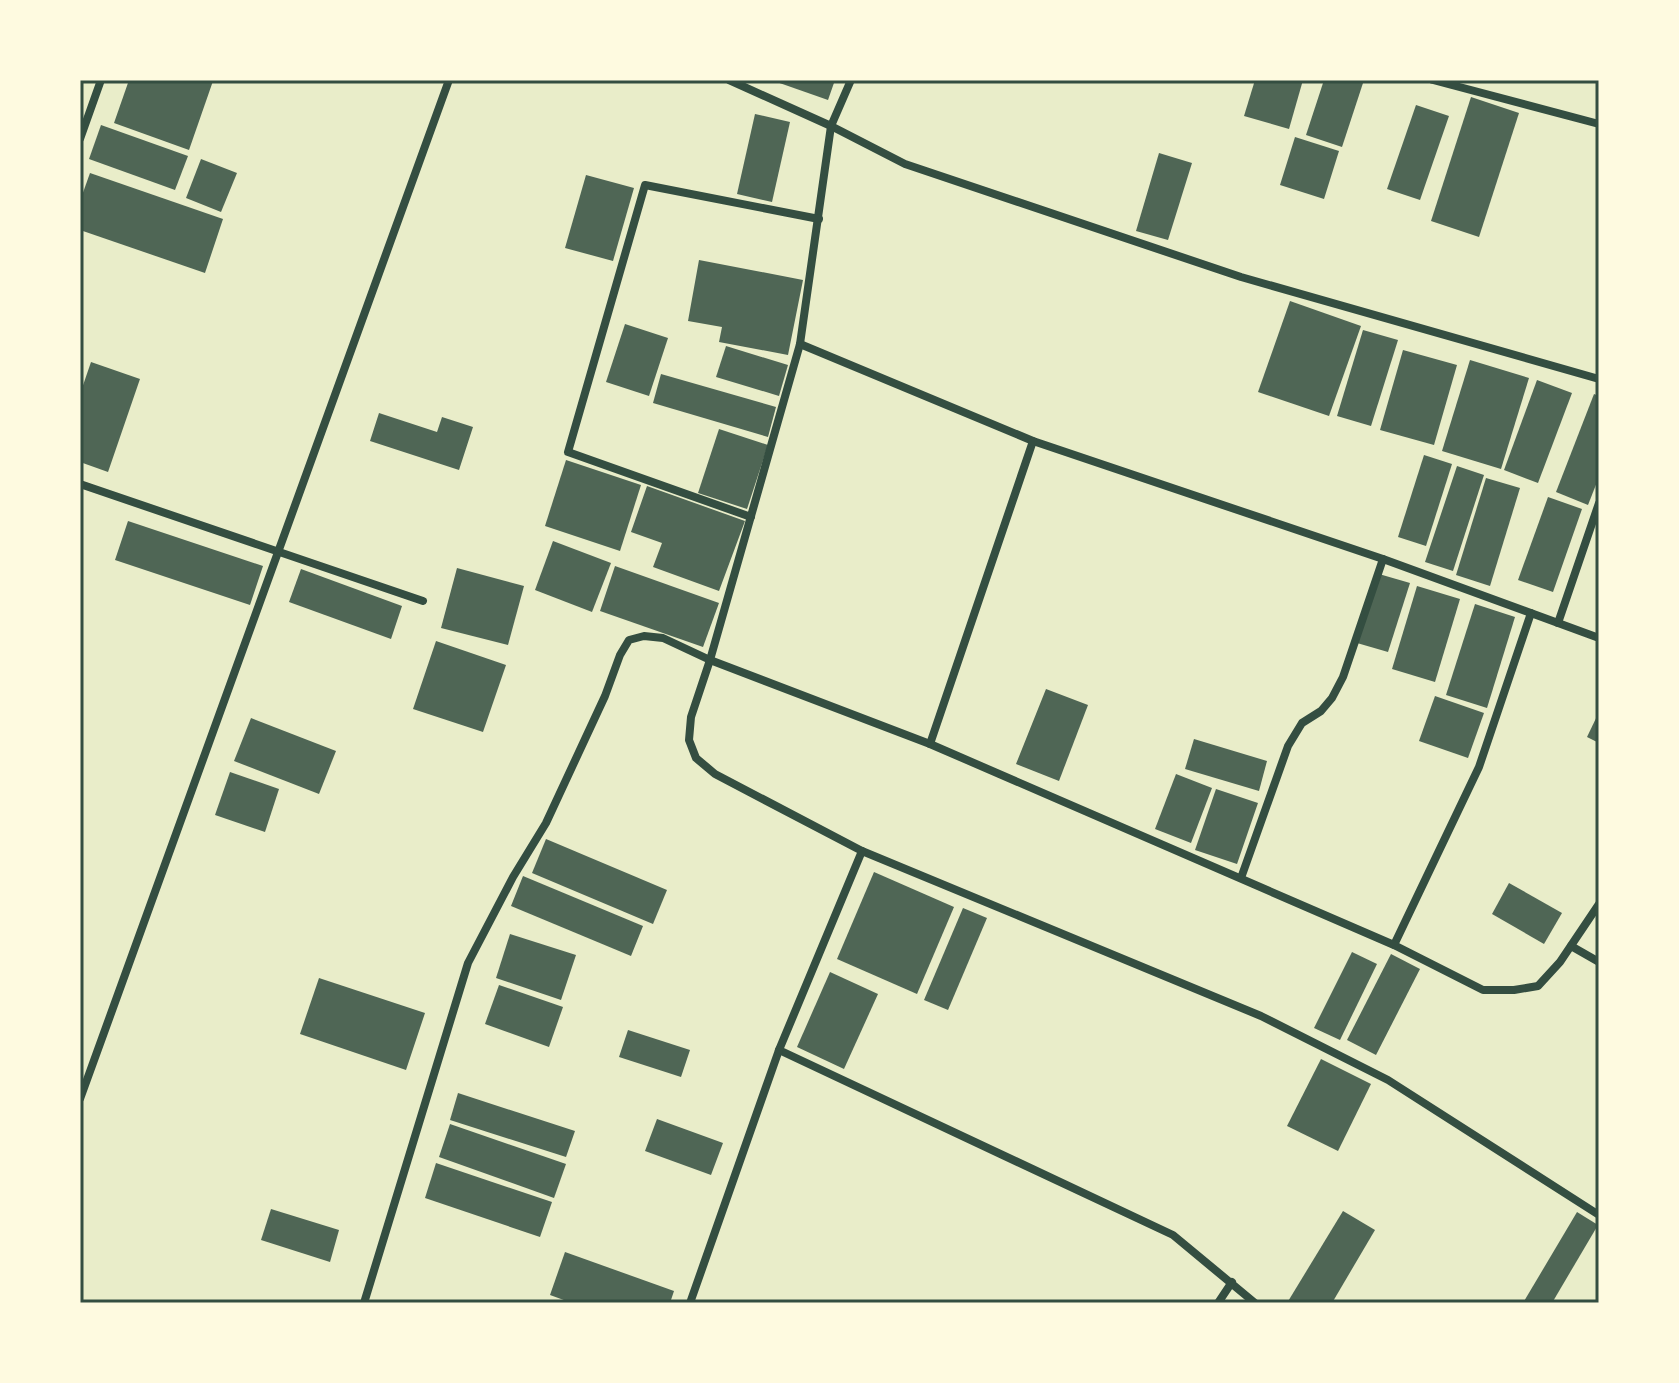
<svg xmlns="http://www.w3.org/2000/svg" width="1679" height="1383" font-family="Spectral,serif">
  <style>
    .building { fill: #4f6655 }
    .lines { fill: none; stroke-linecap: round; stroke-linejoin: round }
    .minor { stroke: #344e41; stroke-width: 8 }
    .neatline { fill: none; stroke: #344e41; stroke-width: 3 }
  </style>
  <rect width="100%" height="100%" fill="#e9edc9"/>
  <g class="building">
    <polygon points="129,80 213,81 189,150 114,123"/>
    <polygon points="771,80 835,80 828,100"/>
    <polygon points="1255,80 1303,80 1289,129 1244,116"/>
    <polygon points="1324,80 1364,80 1342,147 1306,135"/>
    <polygon points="1471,97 1519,113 1479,237 1431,221"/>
    <polygon points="1416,105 1449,116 1420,200 1387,189"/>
    <polygon points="755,114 790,122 772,202 737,194"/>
    <polygon points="101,125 188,156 175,190 89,159"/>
    <polygon points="1295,137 1339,151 1324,199 1280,185"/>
    <polygon points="1159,153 1192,163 1168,240 1136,231"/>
    <polygon points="201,159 237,173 221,212 186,198"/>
    <polygon points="90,173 223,219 205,273 80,230 80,201"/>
    <polygon points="586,175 634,188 613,261 565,248"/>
    <polygon points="699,260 803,280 788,355 719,342 722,327 688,321"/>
    <polygon points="1290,301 1361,326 1329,416 1258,392"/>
    <polygon points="625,324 668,338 649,396 606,382"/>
    <polygon points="1363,330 1398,340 1371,426 1337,416"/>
    <polygon points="726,346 788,365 779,396 716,377"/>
    <polygon points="1403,350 1457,365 1434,445 1380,430"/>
    <polygon points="1470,360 1529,378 1501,469 1442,451"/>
    <polygon points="91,362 140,379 108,472 80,462 80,394"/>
    <polygon points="661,374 776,407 768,437 653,403"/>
    <polygon points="1537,380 1572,393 1538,483 1504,470"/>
    <polygon points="1594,394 1599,396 1599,477 1588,505 1556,492"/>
    <polygon points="379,413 437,432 442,417 473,427 459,470 370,441"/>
    <polygon points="719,429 768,445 747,509 698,493"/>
    <polygon points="1424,455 1452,464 1426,546 1398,537"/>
    <polygon points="566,460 641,485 620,551 545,526"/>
    <polygon points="1457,466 1484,475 1453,571 1425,562"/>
    <polygon points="1486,478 1520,488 1490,586 1456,575"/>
    <polygon points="647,486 745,521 719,591 653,567 662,543 631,532"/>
    <polygon points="1548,497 1582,509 1553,592 1518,580"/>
    <polygon points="128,521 263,566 250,605 115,560"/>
    <polygon points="553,541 611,563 592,612 535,590"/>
    <polygon points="615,566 719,603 703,647 600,611"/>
    <polygon points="457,568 524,586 508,645 441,628"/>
    <polygon points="301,569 402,606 391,639 289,602"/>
    <polygon points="1379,574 1410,583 1388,652 1357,643"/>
    <polygon points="1417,586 1460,599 1435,682 1392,669"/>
    <polygon points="1475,604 1515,617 1487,708 1446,695"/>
    <polygon points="436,641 506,665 483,732 413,709"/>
    <polygon points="1046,689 1088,705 1059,781 1016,764"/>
    <polygon points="1435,696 1484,713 1468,758 1419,741"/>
    <polygon points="1599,712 1599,743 1587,737"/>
    <polygon points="251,718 336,751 319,794 234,761"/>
    <polygon points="1194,739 1267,761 1259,791 1185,769"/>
    <polygon points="230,772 279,789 265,832 215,815"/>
    <polygon points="1176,774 1212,788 1191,843 1155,829"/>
    <polygon points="1216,789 1258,803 1237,864 1195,850"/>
    <polygon points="546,839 667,890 653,924 532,873"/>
    <polygon points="874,872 954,907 917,994 837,959"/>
    <polygon points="523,876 643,926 631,956 511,906"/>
    <polygon points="1509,883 1562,913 1544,944 1492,914"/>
    <polygon points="963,908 987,918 948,1010 924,1000"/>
    <polygon points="510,934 576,955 561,1000 496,978"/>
    <polygon points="1352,952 1377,964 1340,1040 1314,1028"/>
    <polygon points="1391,954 1420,969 1376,1055 1347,1040"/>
    <polygon points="830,972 878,994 844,1069 797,1047"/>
    <polygon points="319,978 425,1013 406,1070 300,1034"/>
    <polygon points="499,985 563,1007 549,1047 485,1024"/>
    <polygon points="628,1030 690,1050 681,1077 619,1057"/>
    <polygon points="1321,1059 1371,1084 1338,1151 1287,1126"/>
    <polygon points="458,1093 575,1131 566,1157 450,1120"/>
    <polygon points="657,1119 723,1143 711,1175 645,1151"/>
    <polygon points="450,1124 566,1164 554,1198 439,1157"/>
    <polygon points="436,1163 552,1202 540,1237 425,1198"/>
    <polygon points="271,1209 339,1230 330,1262 261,1240"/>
    <polygon points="1343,1211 1375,1230 1332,1303 1287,1303"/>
    <polygon points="1577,1212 1598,1225 1552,1303 1523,1303"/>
    <polygon points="565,1252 674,1291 670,1303 572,1303 550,1295"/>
  </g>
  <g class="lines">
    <g class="minor">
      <polyline points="729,80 831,126 905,164 1241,277 1599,379"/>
      <polyline points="851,80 831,126 800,344 710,660 691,717 689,740 696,758 715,774 862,851 1261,1016 1388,1080 1599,1215"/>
      <polyline points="1433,80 1599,124"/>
      <polyline points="80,139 101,80"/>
      <polyline points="800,344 1033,441 1383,559 1599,638"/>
      <polyline points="80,484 423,601"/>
      <polyline points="751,517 568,452 645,185 819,219"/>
      <polyline points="1558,623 1599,503"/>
      <polyline points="930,744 1033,441"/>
      <polyline points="1241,878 1288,746 1302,723 1321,711 1332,698 1343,677 1383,559"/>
      <polyline points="1394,945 1479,767 1531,613"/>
      <polyline points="1571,946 1599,962"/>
      <polyline points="779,1050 1173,1235 1255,1303"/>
      <polyline points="80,1099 449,80"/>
      <polyline points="364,1303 468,963 513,877 546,823 605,696 620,655 629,640 644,636 663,638 710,660 930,744 1394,945 1483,990 1514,990 1538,986 1560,962 1599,904"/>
      <polyline points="690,1303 779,1050 862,851"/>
      <polyline points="1218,1303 1232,1282"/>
    </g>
  </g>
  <rect width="1679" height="1383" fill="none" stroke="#fefae0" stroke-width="164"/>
  <rect x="82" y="82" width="1515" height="1219" class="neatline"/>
</svg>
